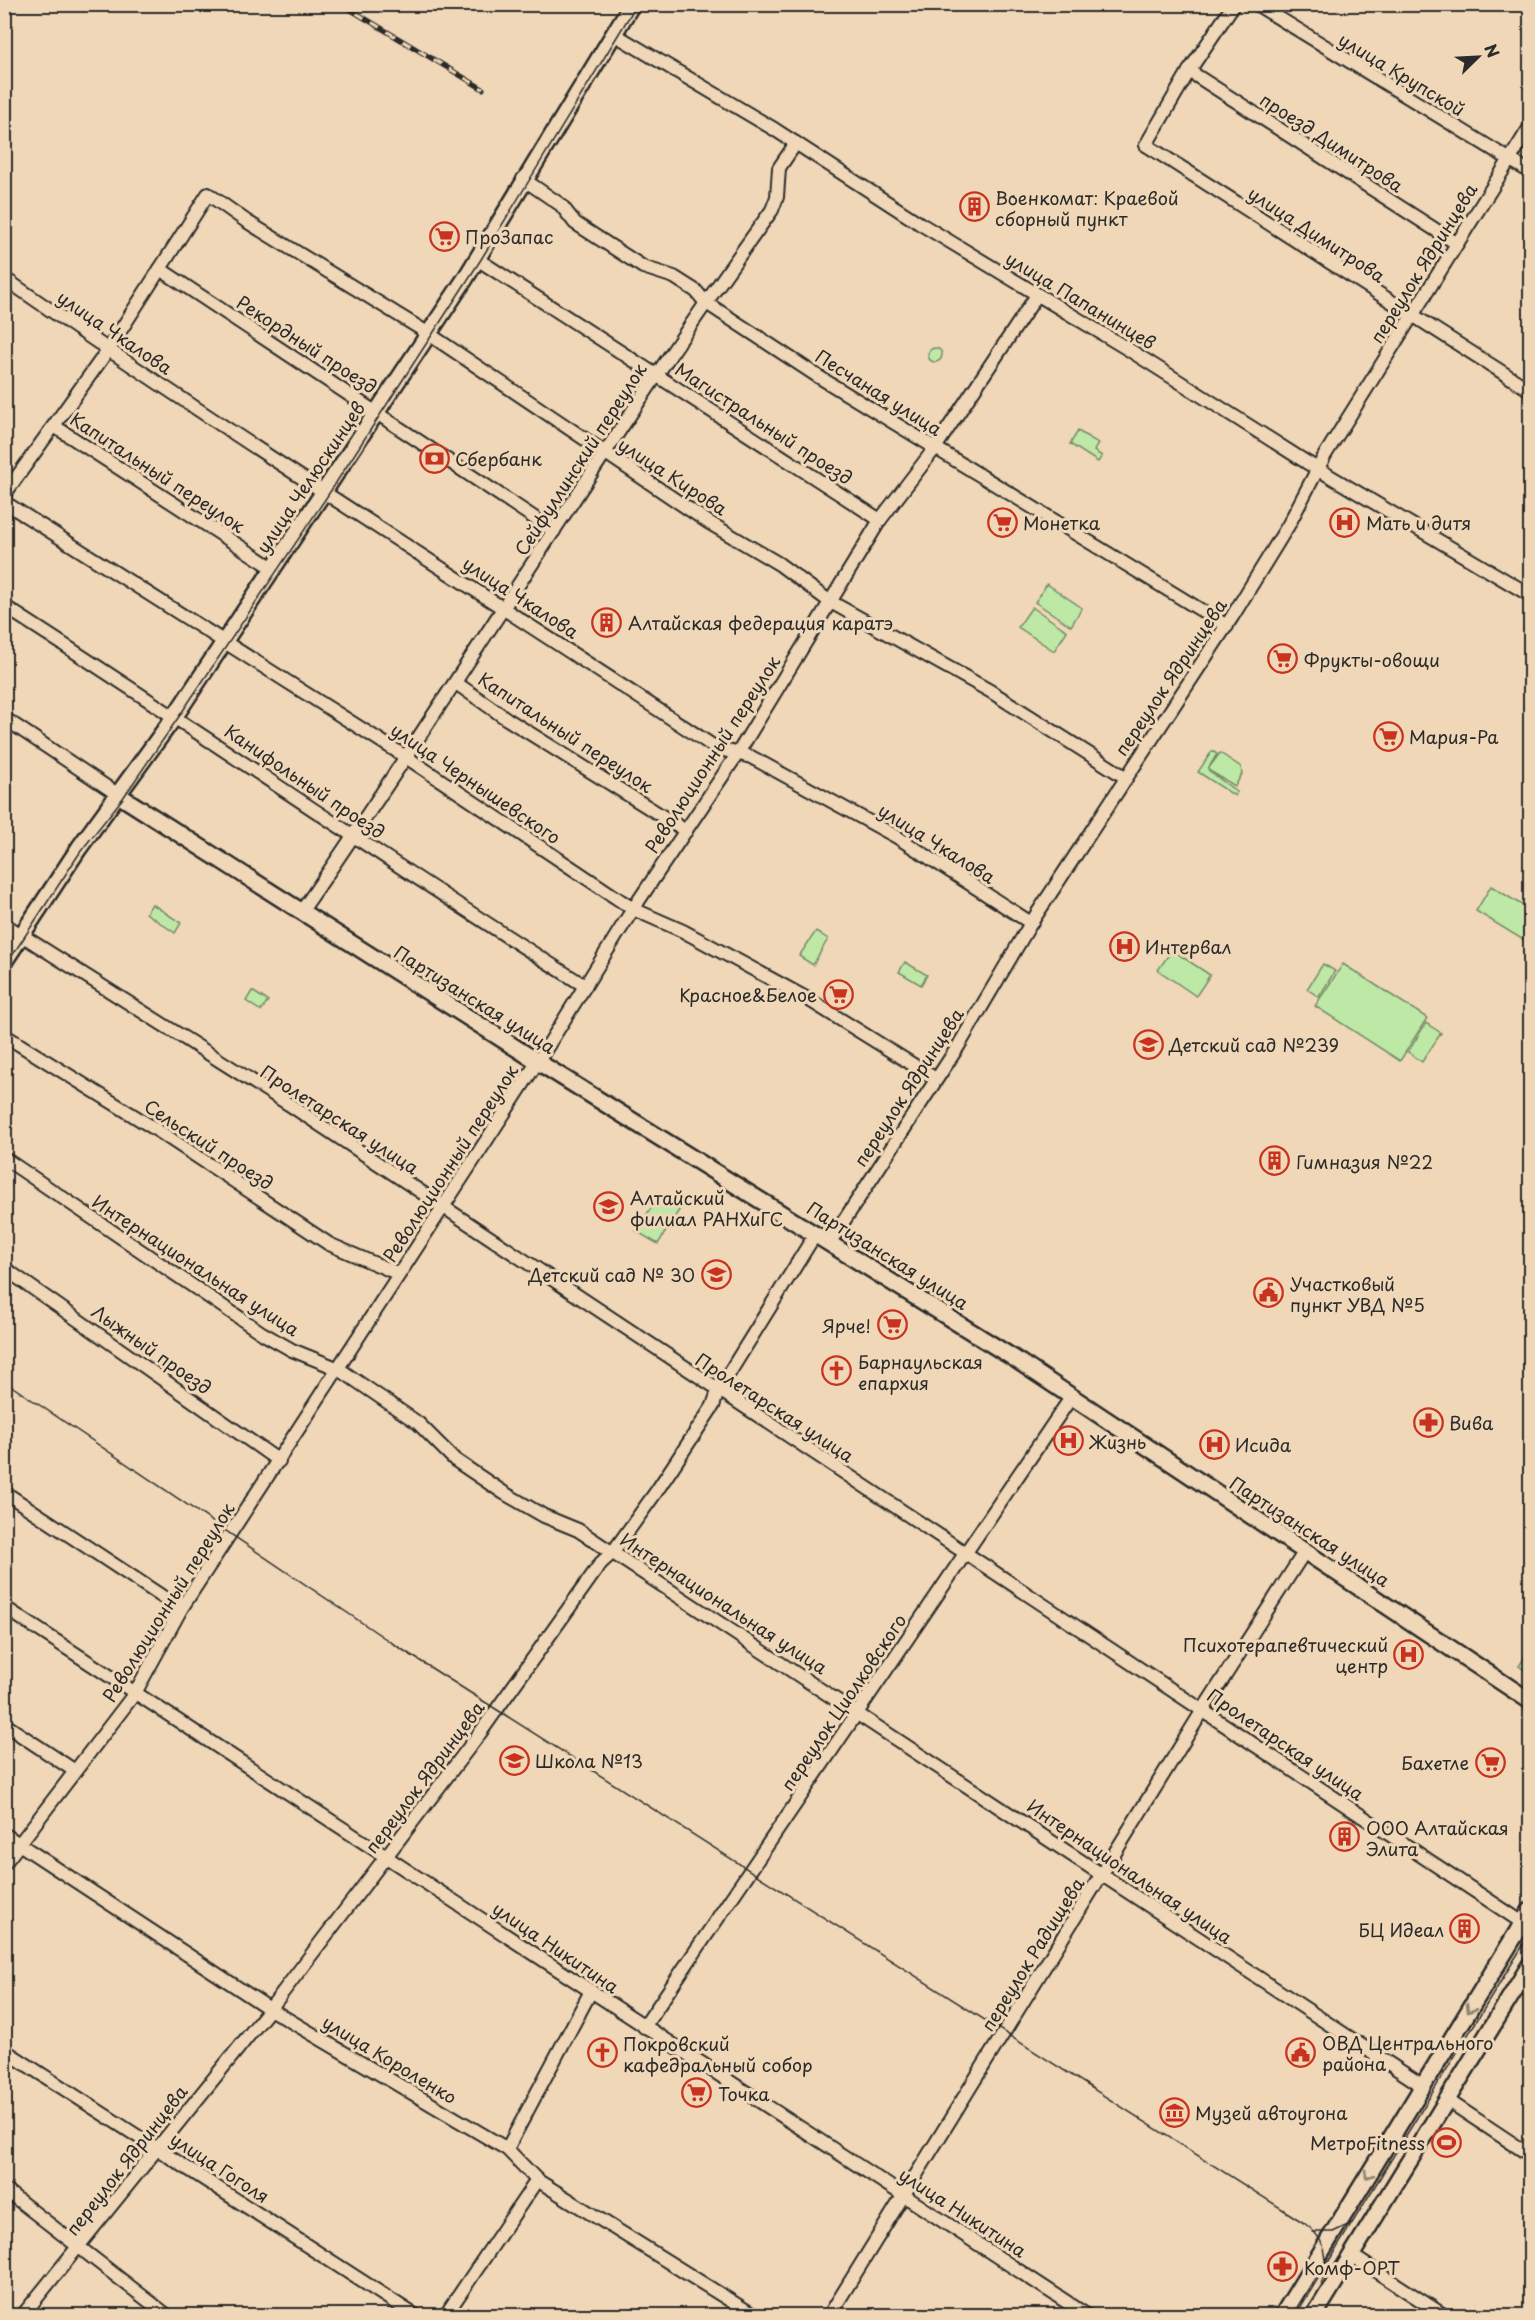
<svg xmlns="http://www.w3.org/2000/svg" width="1535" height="2320" font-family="'Playpen Sans',sans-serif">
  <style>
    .green { fill: #bde8a5; stroke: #748a68; stroke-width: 1.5 }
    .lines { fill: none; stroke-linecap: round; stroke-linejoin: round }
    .minor-casing { stroke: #2b2b2b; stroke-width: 16 }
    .major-casing { stroke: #2b2b2b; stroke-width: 20 }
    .minor { stroke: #efd7b7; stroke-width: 12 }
    .major { stroke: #efd7b7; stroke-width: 15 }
    .tram { stroke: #2b2b2b; stroke-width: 1.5 }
    .rail-casing { stroke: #2b2b2b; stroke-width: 5 }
    .rail { stroke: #efd7b7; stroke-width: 3; stroke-dasharray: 9; stroke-linecap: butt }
    .oneway { stroke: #8d8171 }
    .labels { text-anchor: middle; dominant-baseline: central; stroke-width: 6; stroke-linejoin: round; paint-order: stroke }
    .street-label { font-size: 18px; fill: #2b2b2b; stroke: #efd7b7 }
    .poi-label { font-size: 18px; fill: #2b2b2b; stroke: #efd7b7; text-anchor: start }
  </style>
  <rect width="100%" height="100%" fill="#efd7b7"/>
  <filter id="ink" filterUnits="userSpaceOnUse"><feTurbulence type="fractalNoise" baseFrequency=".0167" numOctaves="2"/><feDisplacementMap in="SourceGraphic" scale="12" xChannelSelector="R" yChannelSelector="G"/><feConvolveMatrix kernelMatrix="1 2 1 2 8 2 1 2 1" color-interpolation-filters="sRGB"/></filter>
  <g filter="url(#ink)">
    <g class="green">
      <circle cx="935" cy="355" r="7"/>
      <polygon points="1078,431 1098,443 1094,451 1102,456 1098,462 1070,444"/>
      <polygon points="1047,584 1082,608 1071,626 1035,602"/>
      <polygon points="1032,607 1067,631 1054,651 1018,627"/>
      <polygon points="1212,751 1217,754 1208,769 1220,753 1241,767 1242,774 1235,786 1208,770 1237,792 1235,796 1198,772"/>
      <polygon points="1491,886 1530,910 1530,933 1525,941 1476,911"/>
      <polygon points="152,904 181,923 175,933 146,913"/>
      <polygon points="816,931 828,939 813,965 799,956"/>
      <polygon points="1172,950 1210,975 1196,996 1158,970"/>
      <polygon points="905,962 927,975 921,985 899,972"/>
      <polygon points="1323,964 1335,971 1319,997 1307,989"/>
      <polygon points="1343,964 1427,1018 1400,1061 1315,1006"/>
      <polygon points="252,991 268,1001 261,1011 246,1001"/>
      <polygon points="1426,1023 1441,1033 1422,1062 1408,1052"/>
      <polygon points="660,1194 681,1207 658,1244 636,1231"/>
      <polygon points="1530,1649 1530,1674 1519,1666"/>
    </g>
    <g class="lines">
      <defs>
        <g id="minor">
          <polyline points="1234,4 1189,71 1146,145 1530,390"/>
          <polyline points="1256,4 1530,172"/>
          <polyline points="614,34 774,129 919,223 1131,351 1306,462 1530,595"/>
          <polyline points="1189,71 1456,243"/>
          <polyline points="523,179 561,205 575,223 643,267 674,277 696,291 705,302 819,377 1227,626"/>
          <polyline points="477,259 880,520"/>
          <polyline points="160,269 554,531"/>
          <path d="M4,278C238,441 479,590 716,748L751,757L897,837L1031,923"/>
          <polyline points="54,426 273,568"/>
          <polyline points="4,495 108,350 208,194 246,221 426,332 708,522 779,564 829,601 990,691 1125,777"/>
          <polyline points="4,502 406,757 633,909 683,931 806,998 936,1079"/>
          <path d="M4,606C199,731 389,863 585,986"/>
          <polyline points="456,683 507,719 686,831"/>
          <polyline points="4,718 120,796"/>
          <path d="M301,912C462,681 606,438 772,210L777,197L779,168L796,143"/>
          <polyline points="4,924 290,1105 1523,1923"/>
          <polyline points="4,1035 160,1132 329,1244 399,1274"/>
          <polyline points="4,1158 262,1333 292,1350 339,1369 418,1423 455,1460 504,1493 544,1516 578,1530 1423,2086"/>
          <polyline points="830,1242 959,1045 1031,923 1232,617 1289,524 1325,455 1530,127"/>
          <polyline points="4,1268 279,1461"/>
          <polyline points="4,1492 181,1609"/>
          <path d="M4,1607C366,1843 727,2080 1088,2316"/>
          <polyline points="4,1724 75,1771"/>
          <polyline points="4,1834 270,2009 507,2149 537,2180 755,2316"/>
          <polyline points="4,1864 135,1693 181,1609 544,1052 633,909 738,753 880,520 935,448 1037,295"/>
          <polyline points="644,2027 1072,1396"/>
          <polyline points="4,2050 416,2316"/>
          <polyline points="1447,2100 1530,2155"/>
          <polyline points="507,2149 591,1991"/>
          <polyline points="4,2189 168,2316"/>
          <polyline points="1351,2255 1445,2316"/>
          <polyline points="22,2316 270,2009 480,1733 601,1563 613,1552 656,1492 713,1406 718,1391 816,1233"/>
          <polyline points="445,2316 537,2180"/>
          <polyline points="829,2316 1203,1710 1305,1551"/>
        </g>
        <g id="major">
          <polyline points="120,796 538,1062 1012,1357 1530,1701"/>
          <polyline points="4,962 79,848 175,716 465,279 632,4"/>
          <polyline points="1282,2316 1530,1911"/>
          <polyline points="1314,2316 1530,1965"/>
        </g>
      </defs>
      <use href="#minor" class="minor-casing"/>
      <use href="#major" class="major-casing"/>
      <use href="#minor" class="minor"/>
      <use href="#major" class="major"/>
      <g class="tram">
        <polyline points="4,968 81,851 123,798 178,718 328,495 480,261 637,4"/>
        <path d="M4,1381L392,1643L1304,2223C1326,2239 1331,2259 1321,2284"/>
        <polyline points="1312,2232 1333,2232 1352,2223"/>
        <polyline points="1295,2316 1530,1934"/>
      </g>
      <defs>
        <polyline id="rail" points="341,4 483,89"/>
      </defs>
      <use href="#rail" class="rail-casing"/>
      <use href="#rail" class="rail"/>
    </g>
    <defs><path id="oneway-chevron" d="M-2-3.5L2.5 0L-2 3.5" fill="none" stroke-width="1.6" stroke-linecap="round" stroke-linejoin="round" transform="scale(1.5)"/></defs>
    <g class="oneway">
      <use href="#oneway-chevron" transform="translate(1470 2009) rotate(121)"/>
      <use href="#oneway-chevron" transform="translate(1368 2175) rotate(122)"/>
    </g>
  </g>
  <defs>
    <symbol id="building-ring" viewBox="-11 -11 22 22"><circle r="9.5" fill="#efd7b7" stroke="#c8321e" stroke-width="1.5"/><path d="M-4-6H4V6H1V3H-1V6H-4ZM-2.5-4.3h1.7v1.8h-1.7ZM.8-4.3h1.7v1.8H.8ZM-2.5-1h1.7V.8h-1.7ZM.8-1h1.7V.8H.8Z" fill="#c8321e"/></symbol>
    <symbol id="supermarket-ring" viewBox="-11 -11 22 22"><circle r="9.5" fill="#efd7b7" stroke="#c8321e" stroke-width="1.5"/><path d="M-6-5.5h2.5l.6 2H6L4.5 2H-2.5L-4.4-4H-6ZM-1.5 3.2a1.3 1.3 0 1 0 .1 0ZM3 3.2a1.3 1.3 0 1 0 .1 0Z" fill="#c8321e"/></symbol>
    <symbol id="bank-ring" viewBox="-11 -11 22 22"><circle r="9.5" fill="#efd7b7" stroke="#c8321e" stroke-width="1.5"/><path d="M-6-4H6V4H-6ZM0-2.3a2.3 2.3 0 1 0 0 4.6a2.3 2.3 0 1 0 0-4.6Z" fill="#c8321e"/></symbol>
    <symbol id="hospital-ring" viewBox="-11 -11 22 22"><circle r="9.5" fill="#efd7b7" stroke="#c8321e" stroke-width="1.5"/><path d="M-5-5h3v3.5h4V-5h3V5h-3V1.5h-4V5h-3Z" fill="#c8321e"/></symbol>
    <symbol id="school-ring" viewBox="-11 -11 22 22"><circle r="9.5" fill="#efd7b7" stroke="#c8321e" stroke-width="1.5"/><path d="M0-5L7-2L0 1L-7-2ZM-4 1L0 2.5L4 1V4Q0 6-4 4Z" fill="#c8321e"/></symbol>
    <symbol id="university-ring" viewBox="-11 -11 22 22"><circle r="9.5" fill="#efd7b7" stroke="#c8321e" stroke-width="1.5"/><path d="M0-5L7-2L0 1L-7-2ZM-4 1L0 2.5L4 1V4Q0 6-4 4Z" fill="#c8321e"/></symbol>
    <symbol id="civic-ring" viewBox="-11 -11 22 22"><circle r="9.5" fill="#efd7b7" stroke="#c8321e" stroke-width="1.5"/><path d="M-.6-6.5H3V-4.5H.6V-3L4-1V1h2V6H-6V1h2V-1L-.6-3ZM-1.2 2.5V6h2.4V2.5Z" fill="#c8321e"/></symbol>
    <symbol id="church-ring" viewBox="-11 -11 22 22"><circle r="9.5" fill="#efd7b7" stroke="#c8321e" stroke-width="1.5"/><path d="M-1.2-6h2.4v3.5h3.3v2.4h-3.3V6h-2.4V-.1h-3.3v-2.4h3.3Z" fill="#c8321e"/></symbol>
    <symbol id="pharmacy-ring" viewBox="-11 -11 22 22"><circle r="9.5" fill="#efd7b7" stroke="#c8321e" stroke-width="1.5"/><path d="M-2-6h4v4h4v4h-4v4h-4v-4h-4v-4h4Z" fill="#c8321e"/></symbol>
    <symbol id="museum-ring" viewBox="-11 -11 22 22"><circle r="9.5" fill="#efd7b7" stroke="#c8321e" stroke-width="1.5"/><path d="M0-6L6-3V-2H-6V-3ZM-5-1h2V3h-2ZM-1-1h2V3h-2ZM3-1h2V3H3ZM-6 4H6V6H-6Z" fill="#c8321e"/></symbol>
    <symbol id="stadium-ring" viewBox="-11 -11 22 22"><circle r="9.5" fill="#efd7b7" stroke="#c8321e" stroke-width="1.5"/><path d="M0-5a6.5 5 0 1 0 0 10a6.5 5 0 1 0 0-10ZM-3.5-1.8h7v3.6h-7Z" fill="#c8321e"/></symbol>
  </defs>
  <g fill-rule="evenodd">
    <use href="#building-ring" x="958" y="190" width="33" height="33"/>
    <use href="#supermarket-ring" x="428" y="220" width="33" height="33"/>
    <use href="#bank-ring" x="418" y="442" width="33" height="33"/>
    <use href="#supermarket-ring" x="986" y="506" width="33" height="33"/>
    <use href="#hospital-ring" x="1328" y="506" width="33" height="33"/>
    <use href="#building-ring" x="590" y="606" width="33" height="33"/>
    <use href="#supermarket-ring" x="1266" y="642" width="33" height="33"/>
    <use href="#supermarket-ring" x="1372" y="720" width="33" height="33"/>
    <use href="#hospital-ring" x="1108" y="930" width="33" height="33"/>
    <use href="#supermarket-ring" x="822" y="978" width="33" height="33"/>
    <use href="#school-ring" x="1132" y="1028" width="33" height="33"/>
    <use href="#building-ring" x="1258" y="1144" width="33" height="33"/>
    <use href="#university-ring" x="592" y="1190" width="33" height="33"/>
    <use href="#school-ring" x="700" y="1258" width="33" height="33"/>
    <use href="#civic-ring" x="1252" y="1276" width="33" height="33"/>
    <use href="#supermarket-ring" x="876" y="1308" width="33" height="33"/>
    <use href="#church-ring" x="820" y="1354" width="33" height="33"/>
    <use href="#pharmacy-ring" x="1412" y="1406" width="33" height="33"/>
    <use href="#hospital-ring" x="1052" y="1424" width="33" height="33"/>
    <use href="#hospital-ring" x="1198" y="1428" width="33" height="33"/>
    <use href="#hospital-ring" x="1392" y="1638" width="33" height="33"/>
    <use href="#school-ring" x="498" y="1744" width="33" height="33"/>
    <use href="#supermarket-ring" x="1474" y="1746" width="33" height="33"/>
    <use href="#building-ring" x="1328" y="1820" width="33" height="33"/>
    <use href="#building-ring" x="1448" y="1912" width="33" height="33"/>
    <use href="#civic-ring" x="1284" y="2036" width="33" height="33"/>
    <use href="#church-ring" x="586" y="2036" width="33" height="33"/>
    <use href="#supermarket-ring" x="680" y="2076" width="33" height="33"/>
    <use href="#museum-ring" x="1158" y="2096" width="33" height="33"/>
    <use href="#stadium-ring" x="1430" y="2126" width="33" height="33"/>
    <use href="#pharmacy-ring" x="1266" y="2250" width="33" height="33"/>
  </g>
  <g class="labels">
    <g class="street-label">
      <text transform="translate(1402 74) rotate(31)">улица Крупской</text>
      <text transform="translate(1332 142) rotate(33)">проезд Димитрова</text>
      <text transform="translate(1317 234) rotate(33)">улица Димитрова</text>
      <text transform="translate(1423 263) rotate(-58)">переулок Ядринцева</text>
      <text transform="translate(1081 300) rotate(31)">улица Папанинцев</text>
      <text transform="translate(115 332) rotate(34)">улица Чкалова</text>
      <text transform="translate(307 344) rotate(33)">Рекордный проезд</text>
      <text transform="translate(879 392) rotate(32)">Песчаная улица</text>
      <text transform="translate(764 423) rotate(33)">Магистральный проезд</text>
      <text transform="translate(580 459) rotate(-57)">Сейфуллинский переулок</text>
      <text transform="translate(158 472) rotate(33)">Капитальный переулок</text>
      <text transform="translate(673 476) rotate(33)">улица Кирова</text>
      <text transform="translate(310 477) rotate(-56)">улица Челюскинцев</text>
      <text transform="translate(521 597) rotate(33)">улица Чкалова</text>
      <text transform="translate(1170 677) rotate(-56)">переулок Ядринцева</text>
      <text transform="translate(566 732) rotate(33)">Капитальный переулок</text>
      <text transform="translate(712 754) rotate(-57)">Революционный переулок</text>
      <text transform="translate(305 781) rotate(34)">Канифольный проезд</text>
      <text transform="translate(476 783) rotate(34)">улица Чернышевского</text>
      <text transform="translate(937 843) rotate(32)">улица Чкалова</text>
      <text transform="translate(475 999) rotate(32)">Партизанская улица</text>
      <text transform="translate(908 1087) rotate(-57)">переулок Ядринцева</text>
      <text transform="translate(340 1119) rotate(33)">Пролетарская улица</text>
      <text transform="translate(209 1144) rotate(33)">Сельский проезд</text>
      <text transform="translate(450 1163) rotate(-57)">Революционный переулок</text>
      <text transform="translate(888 1255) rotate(32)">Партизанская улица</text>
      <text transform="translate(196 1265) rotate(33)">Интернациональная улица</text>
      <text transform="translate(152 1349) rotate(35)">Лыжный проезд</text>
      <text transform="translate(775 1407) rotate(33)">Пролетарская улица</text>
      <text transform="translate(1310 1531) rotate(33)">Партизанская улица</text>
      <text transform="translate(168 1602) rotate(-58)">Революционный переулок</text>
      <text transform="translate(724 1603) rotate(33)">Интернациональная улица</text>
      <text transform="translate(843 1702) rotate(-56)">переулок Циолковского</text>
      <text transform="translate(1286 1744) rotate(34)">Пролетарская улица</text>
      <text transform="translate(424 1777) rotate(-53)">переулок Ядринцева</text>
      <text transform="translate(1130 1871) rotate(34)">Интернациональная улица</text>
      <text transform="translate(556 1947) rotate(34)">улица Никитина</text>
      <text transform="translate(1032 1954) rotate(-58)">переулок Радищева</text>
      <text transform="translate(390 2059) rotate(31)">улица Короленко</text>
      <text transform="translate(126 2160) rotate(-52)">переулок Ядринцева</text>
      <text transform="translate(220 2167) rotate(33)">улица Гоголя</text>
      <text transform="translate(963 2212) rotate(33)">улица Никитина</text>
    </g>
    <g class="poi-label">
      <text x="995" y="197">Военкомат: Краевой<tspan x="995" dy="21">сборный пункт</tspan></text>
      <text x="465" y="236">ПроЗапас</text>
      <text x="455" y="458">Сбербанк</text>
      <text x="1023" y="522">Монетка</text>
      <text x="1366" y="522">Мать и дитя</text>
      <text x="628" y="622">Алтайская федерация каратэ</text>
      <text x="1304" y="659">Фрукты-овощи</text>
      <text x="1409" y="736">Мария-Ра</text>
      <text x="1145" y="946">Интервал</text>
      <text x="817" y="994" text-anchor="end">Красное&amp;Белое</text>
      <text x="1169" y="1044">Детский сад №239</text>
      <text x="1296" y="1161">Гимназия №22</text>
      <text x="630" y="1197">Алтайский<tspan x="630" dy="21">филиал РАНХиГС</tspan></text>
      <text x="695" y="1274" text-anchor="end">Детский сад № 30</text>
      <text x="1290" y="1283">Участковый<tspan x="1290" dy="21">пункт УВД №5</tspan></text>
      <text x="871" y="1325" text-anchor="end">Ярче!</text>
      <text x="858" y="1361">Барнаульская<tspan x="858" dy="21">епархия</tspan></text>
      <text x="1449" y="1422">Вива</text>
      <text x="1089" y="1441">Жизнь</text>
      <text x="1235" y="1444">Исида</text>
      <text x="1388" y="1644" text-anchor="end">Психотерапевтический<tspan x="1388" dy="21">центр</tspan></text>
      <text x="535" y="1760">Школа №13</text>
      <text x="1469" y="1762" text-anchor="end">Бахетле</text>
      <text x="1366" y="1827">ООО Алтайская<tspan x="1366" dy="21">Элита</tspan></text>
      <text x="1444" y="1929" text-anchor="end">БЦ Идеал</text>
      <text x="1322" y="2042">ОВД Центрального<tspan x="1322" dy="21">района</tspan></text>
      <text x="623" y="2043">Покровский<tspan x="623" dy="21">кафедральный собор</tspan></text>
      <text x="718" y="2093">Точка</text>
      <text x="1195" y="2112">Музей автоугона</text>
      <text x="1425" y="2142" text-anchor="end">МетроFitness</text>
      <text x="1304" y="2267">Комф-ОРТ</text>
    </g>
  </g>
  <rect width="1535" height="2320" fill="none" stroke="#efd7b7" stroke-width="24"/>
  <rect x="12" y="12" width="1511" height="2296" fill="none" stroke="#2b2b2b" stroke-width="2" filter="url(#ink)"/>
  <g transform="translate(1478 57) rotate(66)" stroke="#efd7b7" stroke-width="4.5" paint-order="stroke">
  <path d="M0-4.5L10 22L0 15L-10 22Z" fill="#2b2b2b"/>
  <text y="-9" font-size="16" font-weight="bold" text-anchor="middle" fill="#2b2b2b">N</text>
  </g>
</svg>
